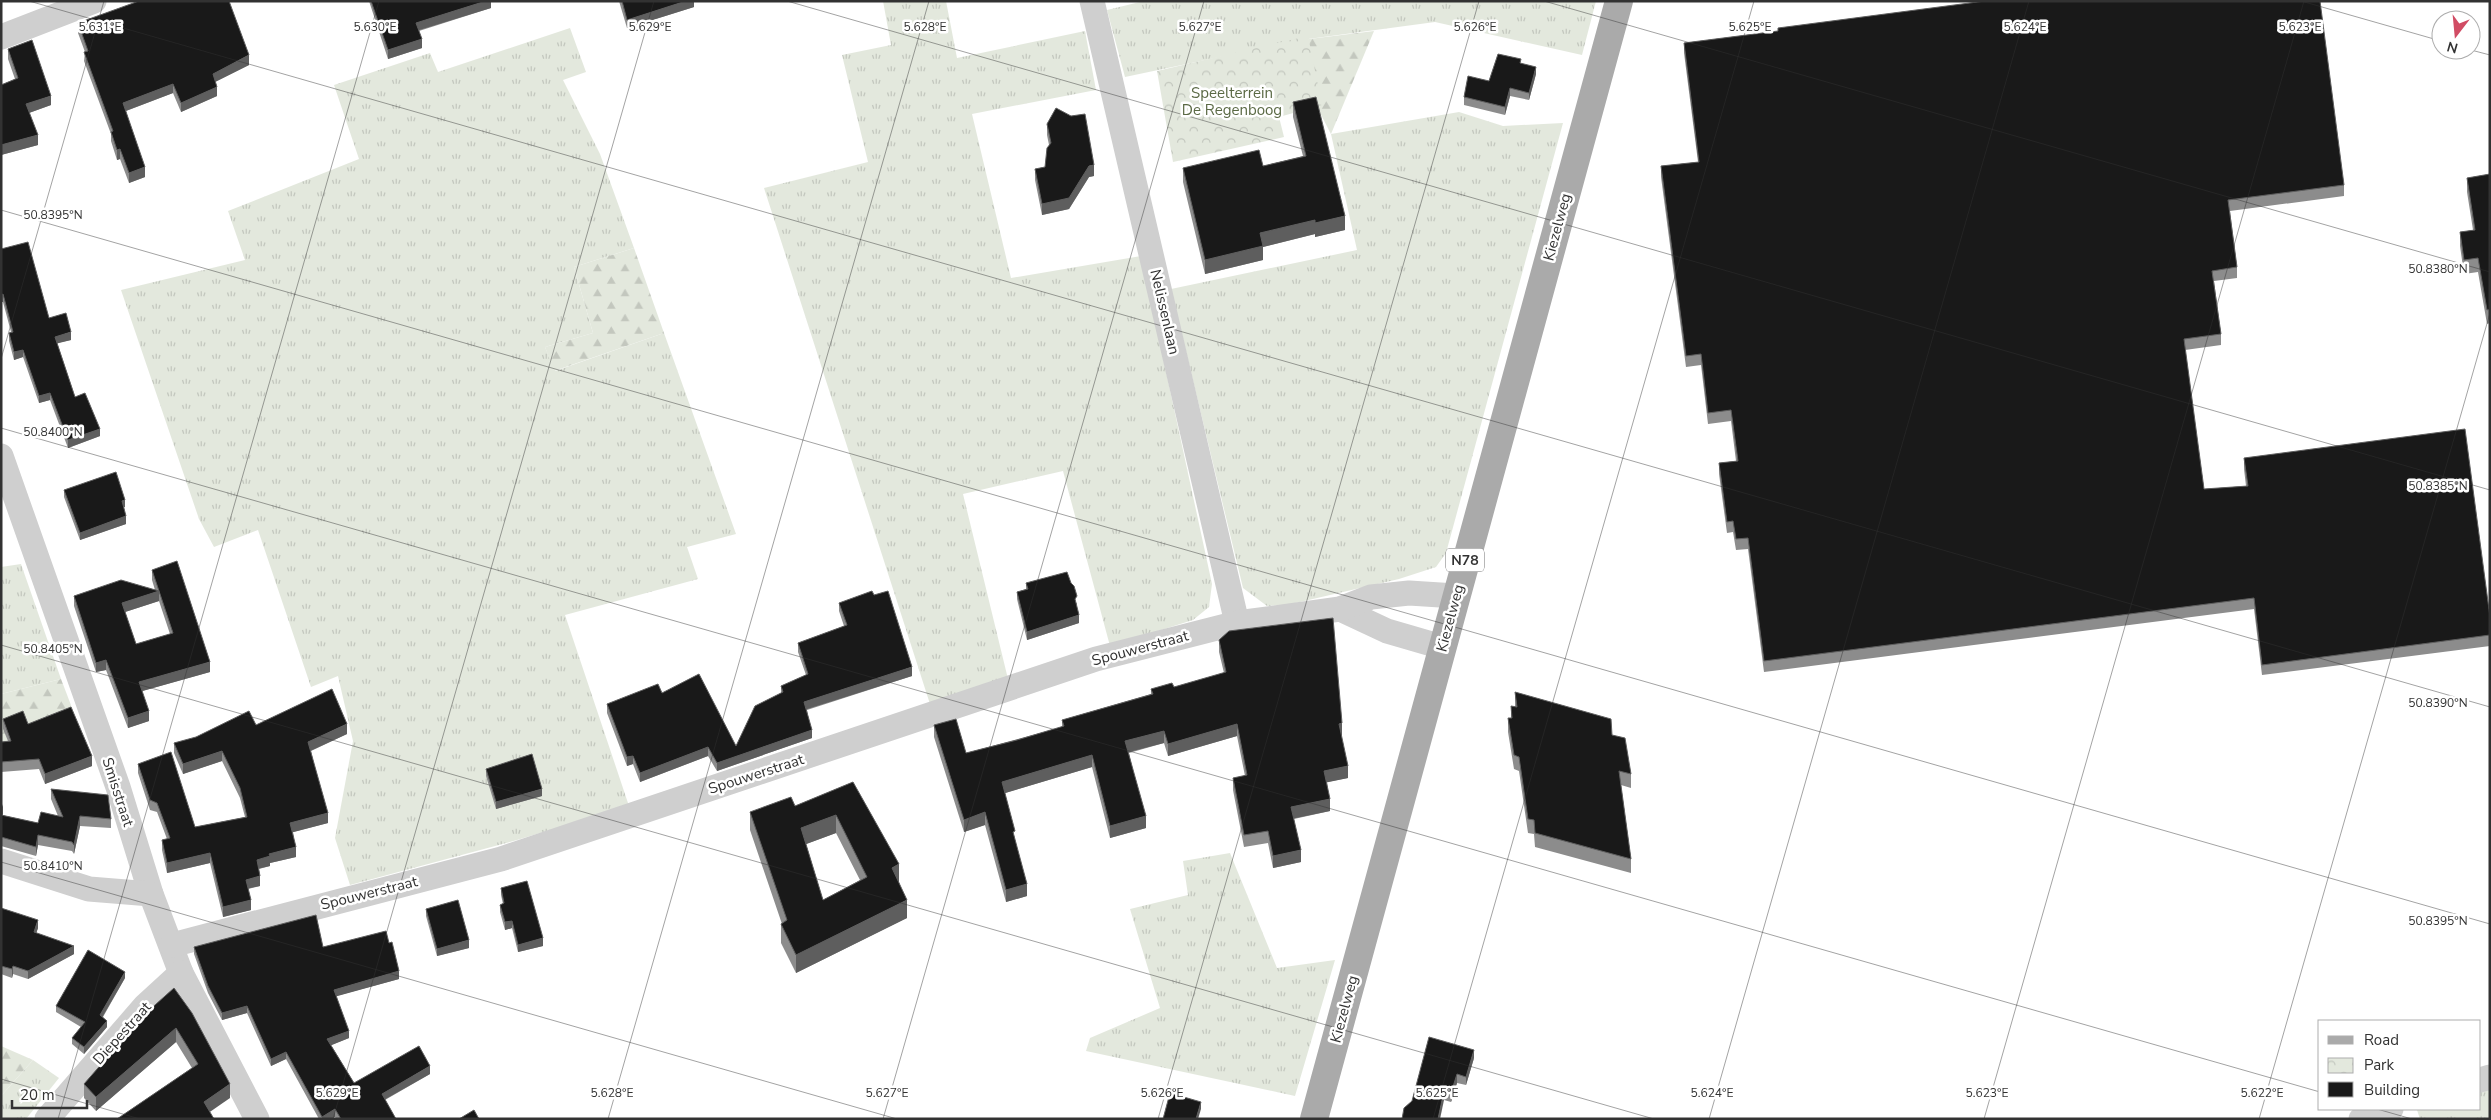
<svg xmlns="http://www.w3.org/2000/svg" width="2491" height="1120" font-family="'Nunito Sans',sans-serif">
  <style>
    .grass { fill: url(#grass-tufts) }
    .forest { fill: url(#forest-firs) }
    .park { fill: url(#park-crowns) }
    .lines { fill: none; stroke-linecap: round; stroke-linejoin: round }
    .street { stroke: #cfcfcf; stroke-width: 25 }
    .primary { stroke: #aaa; stroke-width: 28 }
    .wall { fill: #8c8c8c; fill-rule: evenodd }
    .shaded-wall { fill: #5e5e5e }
    .building { fill: #191919; stroke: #5e5e5e; fill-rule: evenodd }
    .ticks { fill: none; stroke: #323232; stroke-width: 1; stroke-opacity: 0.45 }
    .labels { text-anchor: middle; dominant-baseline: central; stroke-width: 5; stroke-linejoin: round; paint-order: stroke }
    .shield { fill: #fff; stroke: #707070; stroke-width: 1 }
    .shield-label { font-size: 14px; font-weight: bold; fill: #323232 }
    .park-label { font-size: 15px; fill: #5a6944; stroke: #fff }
    .street-label { font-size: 15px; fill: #323232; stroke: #fff }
    .ticks-label { font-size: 12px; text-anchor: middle; fill: #323232; stroke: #fff; stroke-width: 5; stroke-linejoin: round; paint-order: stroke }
  </style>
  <defs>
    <pattern id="grass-tufts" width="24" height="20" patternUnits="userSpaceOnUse" patternTransform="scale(1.25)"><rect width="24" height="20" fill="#e3e8dd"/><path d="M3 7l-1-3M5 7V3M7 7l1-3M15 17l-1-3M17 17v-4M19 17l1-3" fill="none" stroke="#c3c7be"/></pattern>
    <pattern id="forest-firs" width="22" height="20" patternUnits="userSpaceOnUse" patternTransform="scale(1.25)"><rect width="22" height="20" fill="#e3e8dd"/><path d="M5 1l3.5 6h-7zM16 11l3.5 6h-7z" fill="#c3c7be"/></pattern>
    <pattern id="park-crowns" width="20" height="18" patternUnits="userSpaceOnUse" patternTransform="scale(1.25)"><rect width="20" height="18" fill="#e3e8dd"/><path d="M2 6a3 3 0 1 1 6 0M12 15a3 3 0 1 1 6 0" fill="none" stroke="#c3c7be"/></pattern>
  </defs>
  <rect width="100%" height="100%" fill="#fff"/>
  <g class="grass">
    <polygon points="883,1 946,1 957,58 1085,31 1096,90 972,114 1011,278 1141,256 1212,584 1209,607 1193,620 1110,646 1063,471 963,494 1008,679 930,704 764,188 868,162 842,55 891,45"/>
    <polygon points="1144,1 1596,1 1582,55 1435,22 1301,40 1125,77 1107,10"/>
    <polygon points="570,28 586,72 563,80 600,154 634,248 574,267 593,333 545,347 555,371 664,333 736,534 687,547 698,579 565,615 629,806 517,840 350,885 335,838 353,741 338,676 311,687 258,530 214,547 199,519 121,290 245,260 228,211 359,159 334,85 430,53 438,72"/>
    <polygon points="1459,112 1503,126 1563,123 1446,553 1436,567 1399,579 1287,605 1267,606 1243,588 1171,289 1357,250 1331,134"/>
    <polygon points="21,564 61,679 1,694 1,567"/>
    <polygon points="1230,853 1277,968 1335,960 1295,1096 1086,1051 1090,1038 1160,1008 1130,909 1188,895 1183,861"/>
    <polygon points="33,1060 59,1078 26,1119 1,1119 1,1096"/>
    <polygon points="2490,1086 2490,1119 2420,1119 2417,1110 2420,1109 2480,1109 2480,1090"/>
  </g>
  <g class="forest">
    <polygon points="1374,31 1331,134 1318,109 1301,40"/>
    <polygon points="634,248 664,333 554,371 545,347 593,333 574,267"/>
    <polygon points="61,679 74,713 29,734 1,744 1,694"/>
    <polygon points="1,1046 33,1060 1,1096"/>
  </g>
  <polygon class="park" points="1308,36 1322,105 1279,117 1284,137 1173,162 1157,71"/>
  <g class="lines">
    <g class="street">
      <polyline points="1092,1 1237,623"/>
      <polyline points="1,37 94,1"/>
      <polyline points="1,456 118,787 151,894 181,973 257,1119"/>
      <polyline points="1340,609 1387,631 1442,647"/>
      <polyline points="1,861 89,889 151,894"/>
      <polyline points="172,945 501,859 1096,659 1237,623 1340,609 1371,597 1409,593 1456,596"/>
      <polyline points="2480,1080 2490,1077"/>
      <polyline points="47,1119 145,1006 181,973"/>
      <polyline points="2361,1119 2391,1109"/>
    </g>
    <polyline class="primary" points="1314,1119 1619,1"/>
  </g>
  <g class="wall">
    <polygon points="369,1 491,1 491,8 419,31 422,48 388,59"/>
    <polygon points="619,1 694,1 694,7 627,28"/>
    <polygon points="78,23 249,65 215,82 217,96 181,112 173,93 126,111 145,177 129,183 120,159 117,160 111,141 111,134 84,61 85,52 78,33"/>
    <polygon points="1778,28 2344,185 2344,196 2230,211 2237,267 2237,278 2214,281 2221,334 2221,345 2185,350 2204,489 2246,486 2244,469 2244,458 2490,617 2490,646 2262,675 2254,609 1764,672 1748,549 1736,550 1733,532 1727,533 1719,474 1719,463 1736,461 1731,421 1708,424 1701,365 1686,367 1661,177 1661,166 1698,162 1684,53 1684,43 1778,31"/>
    <polygon points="8,49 51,105 29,113 38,145 1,155 1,85 15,79 8,59"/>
    <polygon points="1521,63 1536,74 1529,100 1510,96 1505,115 1464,105 1464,97 1489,81"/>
    <polygon points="1293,102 1345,230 1315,237 1315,234 1263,247 1263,260 1205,274 1183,182 1183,168 1263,166 1303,156 1293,117"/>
    <polygon points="1047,124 1094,176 1089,177 1069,209 1042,215 1035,180 1035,169 1045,167 1049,145 1047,135"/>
    <polygon points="2490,174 2490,323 2487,324 2478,272 2464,274 2460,246 2460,232 2473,230 2467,192 2467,178"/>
    <polygon points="1,249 49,318 71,340 57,343 75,397 100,436 68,448 50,400 39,403 23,357 14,360 9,341 9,333 11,332 3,302"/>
    <polygon points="64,490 125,507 124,507 126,524 80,540 64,497"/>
    <path d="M152,570L210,672L142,691L149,721L128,728L106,670L96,672L74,606V596L155,590L152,580ZM159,601L170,634L136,644L125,612Z"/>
    <polygon points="1026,583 1077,603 1076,605 1079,623 1027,640 1017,599 1017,592 1026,589"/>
    <polygon points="839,603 912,676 807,710 812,738 717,771 708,756 640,782 633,764 627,766 607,713 607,704 662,693 736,746 781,693 781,686 806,675 798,652 798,643 844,626 839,611"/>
    <polygon points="1219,640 1342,735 1341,736 1348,778 1327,782 1330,811 1294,819 1301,862 1273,868 1268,843 1244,847 1233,790 1233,778 1245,776 1237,736 1168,756 1164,743 1129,753 1146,828 1110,838 1092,767 1005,793 1027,896 1006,902 985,825 964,832 934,737 934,725 966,753 1062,727 1062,720 1151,694 1151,689 1174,687 1224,673 1219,652"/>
    <polygon points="1515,692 1612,735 1631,774 1631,788 1621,785 1631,859 1631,873 1535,847 1534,834 1528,833 1519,771 1514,769 1508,732 1508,718 1511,718 1511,706 1515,707"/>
    <polygon points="3,719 28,724 92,766 45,784 39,769 1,772 1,742 8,741 3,729"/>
    <polygon points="256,725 347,734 311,751 328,823 293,832 296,857 270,863 270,866 259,869 260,886 248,889 251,910 223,917 210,863 167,873 162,850 162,840 167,839 157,812 150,810 138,773 138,764 195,827 245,817 240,798 222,761 183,774 174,753 174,743"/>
    <polygon points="486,769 542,796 496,809 486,776"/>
    <path d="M853,782L899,882L907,918L796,973L781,943V924H782L750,830V812L795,806ZM836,833L860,880L823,900L806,844Z"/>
    <polygon points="51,789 111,819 111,828 80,826 74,854 72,851 38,845 36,856 1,846 1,804 2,815 38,823 58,816 51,799"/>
    <polygon points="501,888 543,946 518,952 512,928 505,930 500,912 500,905 503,904 501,895"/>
    <polygon points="1,908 38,928 36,933 74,954 28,979 13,974 12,978 1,974"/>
    <polygon points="426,909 469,948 437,956 426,916"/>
    <polygon points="389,943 399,979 336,996 349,1038 331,1045 354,1083 430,1074 385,1100 396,1119 336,1119 335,1117 331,1119 319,1119 286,1059 271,1066 247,1013 222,1020 208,993 194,954 194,947 323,947"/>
    <polygon points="125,978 103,1017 107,1027 84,1054 72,1044 72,1038 81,1027 56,1012 56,1006"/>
    <polygon points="174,988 230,1098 117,1119 192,1068 176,1042 96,1111 84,1098 84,1084"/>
    <polygon points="1474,1058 1466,1085 1457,1083 1451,1102 1444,1100 1402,1119"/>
  </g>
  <g class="shaded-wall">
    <polygon points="486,1 491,1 491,8 416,31 416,23"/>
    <polygon points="686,1 694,1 694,7 627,28 627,20"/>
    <polygon points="422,39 422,48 388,59 388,50"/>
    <polygon points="249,55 249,65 213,83 213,74"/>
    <polygon points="1536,67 1536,74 1529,100 1529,93"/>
    <polygon points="173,84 173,93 123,112 123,103"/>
    <polygon points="217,87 217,96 181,112 181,103"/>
    <polygon points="1510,88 1510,96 1505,115 1505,107"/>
    <polygon points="51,96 51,105 26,114 26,104"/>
    <polygon points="38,135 38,145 1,155 1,145"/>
    <polygon points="120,149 120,159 117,160 117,150"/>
    <polygon points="1094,165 1094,176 1089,177 1069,209 1042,215 1042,204 1089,166"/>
    <polygon points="145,167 145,177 129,183 129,173"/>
    <polygon points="1345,216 1345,230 1315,237 1315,223"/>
    <polygon points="1315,220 1315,234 1263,247 1263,260 1205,274 1205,260 1260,233"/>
    <polygon points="3,294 3,302 1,302 1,295"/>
    <polygon points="71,332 71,340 55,344 55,337"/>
    <polygon points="23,350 23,357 14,360 14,352"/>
    <polygon points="50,393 50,400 39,403 39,396"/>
    <polygon points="100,429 100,436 68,448 68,440"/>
    <polygon points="125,500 125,507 122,508 122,501"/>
    <polygon points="126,516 126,524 80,540 80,533"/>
    <polygon points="159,591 159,601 122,613 122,603"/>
    <polygon points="1079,615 1079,623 1027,640 1027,632"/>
    <polygon points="106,660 106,670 96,672 96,663"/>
    <polygon points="210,662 210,672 139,692 139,682"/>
    <polygon points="912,667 912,676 804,710 804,702"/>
    <polygon points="149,711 149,721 128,728 128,718"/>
    <polygon points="1342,723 1342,735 1339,736 1339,724"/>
    <polygon points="347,724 347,734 308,752 308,742"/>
    <polygon points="1237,724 1237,736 1168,756 1168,744"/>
    <polygon points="812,730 812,738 717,771 717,763"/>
    <polygon points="1164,731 1164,743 1125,753 1125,741"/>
    <polygon points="708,747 708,756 640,782 640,773"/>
    <polygon points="222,751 222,761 183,774 183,764"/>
    <polygon points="1092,755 1092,767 1002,794 1002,782"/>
    <polygon points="92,756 92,766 45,784 45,774"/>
    <polygon points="633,756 633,764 627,766 627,757"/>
    <polygon points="1348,766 1348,778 1324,783 1324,771"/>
    <polygon points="542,789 542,796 496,809 496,802"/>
    <polygon points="1330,799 1330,811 1291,819 1291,807"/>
    <polygon points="3,804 3,814 1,820 1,810"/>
    <polygon points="985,812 985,825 964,832 964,820"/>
    <polygon points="328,813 328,823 290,833 290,823"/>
    <polygon points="836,815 836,833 801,846 801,828"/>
    <polygon points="80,816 80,826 74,854 74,845"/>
    <polygon points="1146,816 1146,828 1110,838 1110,826"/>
    <polygon points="38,835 38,845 36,856 36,847"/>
    <polygon points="296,847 296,857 270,863 270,866 257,869 257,860 269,854"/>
    <polygon points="1301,850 1301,862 1273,868 1273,856"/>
    <polygon points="210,853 210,863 167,873 167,863"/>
    <polygon points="899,864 899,882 892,886 892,868"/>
    <polygon points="260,876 260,886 246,889 246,880"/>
    <polygon points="1027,884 1027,896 1006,902 1006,890"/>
    <polygon points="251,900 251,910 223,917 223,907"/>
    <polygon points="907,900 907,918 796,973 796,955"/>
    <polygon points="38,920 38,928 34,940 34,932"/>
    <polygon points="512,921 512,928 505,930 505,922"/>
    <polygon points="543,938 543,946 518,952 518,945"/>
    <polygon points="469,940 469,948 437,956 437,949"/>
    <polygon points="74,946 74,954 28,979 28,971"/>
    <polygon points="13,966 13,974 12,978 12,969"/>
    <polygon points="399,971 399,979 334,997 334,990"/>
    <polygon points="125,972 125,978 100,1021 100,1015"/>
    <polygon points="247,1006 247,1013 222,1020 222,1013"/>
    <polygon points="107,1021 107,1027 84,1054 84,1047"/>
    <polygon points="176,1028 176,1042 96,1111 96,1097"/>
    <polygon points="349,1031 349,1038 327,1047 327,1039"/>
    <polygon points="1474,1050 1474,1058 1466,1085 1466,1077"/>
    <polygon points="286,1052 286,1059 271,1066 271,1059"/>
    <polygon points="430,1066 430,1074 382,1101 382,1094"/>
    <polygon points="1457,1074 1457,1083 1451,1102 1451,1093"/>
    <polygon points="230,1084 230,1098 204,1116 204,1102"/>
    <polygon points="1444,1091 1444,1100 1440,1119 1438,1119"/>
    <polygon points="1201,1102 1201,1109 1198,1119 1196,1119"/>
    <polygon points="335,1109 335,1117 331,1119 322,1119 322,1117"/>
  </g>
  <g class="building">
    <polygon points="139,1 229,1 249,55 213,74 217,87 181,103 173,84 123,103 145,167 129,173 120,149 117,150 111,132 113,131 84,52 88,51 78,23"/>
    <polygon points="371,1 486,1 416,23 422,39 388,50"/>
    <polygon points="622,1 686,1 627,20"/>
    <polygon points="1985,1 2320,1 2344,185 2228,200 2237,267 2212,271 2221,334 2184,339 2204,489 2248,486 2244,458 2465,429 2490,617 2490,635 2262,665 2254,598 1764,661 1748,538 1736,539 1733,521 1727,522 1719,463 1738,461 1731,410 1708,413 1701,354 1686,356 1661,166 1699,162 1684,43 1778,31 1778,28"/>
    <polygon points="32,40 51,96 26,104 38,135 1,145 1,85 18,78 8,49"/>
    <polygon points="1498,54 1521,59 1520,63 1536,67 1529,93 1510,88 1505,107 1464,97 1468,76 1489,81"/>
    <polygon points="1316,97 1345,216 1315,223 1315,220 1260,233 1263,246 1205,260 1183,168 1259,150 1263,166 1306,156 1293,102"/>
    <polygon points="1056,108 1071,116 1085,114 1094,165 1089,166 1069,198 1042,204 1035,169 1045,167 1047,148 1051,143 1047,124"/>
    <polygon points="2490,174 2490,309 2487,310 2478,258 2464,260 2460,232 2475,230 2467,178"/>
    <polygon points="28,242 49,318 66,313 71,332 55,337 75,397 85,393 100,429 68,440 50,393 39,396 23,350 14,352 9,333 13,332 3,294 1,295 1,249"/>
    <polygon points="116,472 125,500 122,501 126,516 80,533 64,490"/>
    <path d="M177,561L210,662L139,682L149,711L128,718L106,660L96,663L74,596L121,580L159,591L152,570ZM159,591L173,633L136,644L122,603Z"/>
    <polygon points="1067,572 1071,583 1074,586 1077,596 1075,599 1079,615 1027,632 1017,592 1028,589 1026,583"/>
    <polygon points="872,591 874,595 888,591 912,667 804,702 812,730 717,763 708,747 640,773 633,756 627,757 607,704 658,684 662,693 699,674 736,746 755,706 783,692 781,686 808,674 798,643 847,625 839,603"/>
    <polygon points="1333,618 1342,723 1339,724 1348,766 1324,771 1330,799 1291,807 1301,850 1273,856 1268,831 1244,835 1233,778 1247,775 1237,724 1168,744 1164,731 1125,741 1146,816 1110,826 1092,755 1002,782 1015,831 1013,832 1027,884 1006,890 985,812 964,820 934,725 956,719 966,753 1017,740 1064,726 1062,720 1153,694 1151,689 1172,683 1174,687 1226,672 1219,640 1229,631"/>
    <polygon points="332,689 347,724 308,742 328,813 290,823 296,847 269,854 270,856 257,860 260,876 246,880 251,900 223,907 210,853 167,863 162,840 170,838 157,803 150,800 138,764 171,752 195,827 247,817 240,788 222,751 183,764 174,743 196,737 249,711 256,725"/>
    <polygon points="1515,692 1611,719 1612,735 1625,738 1631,774 1619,771 1631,859 1535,833 1534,820 1528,819 1519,757 1514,755 1508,718 1512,718 1511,706 1517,707"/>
    <polygon points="71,707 92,756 45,774 39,759 1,762 1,742 11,741 3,719 23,711 28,724"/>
    <polygon points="532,754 542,789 496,802 486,769"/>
    <path d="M853,782L899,864L892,868L907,900L796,955L781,924L787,920L750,812L791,797L795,806ZM836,815L867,877L823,900L801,828Z"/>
    <polygon points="51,789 108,795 111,819 80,816 74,845 72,842 38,835 36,847 1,837 1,815 38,823 41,812 63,817"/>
    <polygon points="527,881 543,938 518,945 512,921 505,922 500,905 504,903 501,888"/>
    <polygon points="458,900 469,940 437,949 426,909"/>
    <polygon points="1,908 38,920 34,932 74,946 28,971 13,966 12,969 1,966"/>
    <polygon points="316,915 323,947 386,931 389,943 392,942 399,971 334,990 349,1031 327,1039 354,1083 419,1046 430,1066 382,1094 396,1119 341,1119 335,1109 322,1117 286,1052 271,1059 247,1006 222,1013 208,986 194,947"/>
    <polygon points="88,950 125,972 100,1015 107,1021 84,1047 72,1038 85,1022 56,1006"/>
    <polygon points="174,988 192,1013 230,1084 204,1102 214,1119 117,1119 198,1064 176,1028 96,1097 84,1084 146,1013"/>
    <polygon points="1429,1037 1474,1050 1466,1077 1457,1074 1451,1093 1444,1091 1438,1119 1402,1119 1404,1108 1412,1101"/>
    <polygon points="1170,1093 1201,1102 1196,1119 1163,1119"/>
    <polygon points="474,1110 479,1119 459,1119"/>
  </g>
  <path class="ticks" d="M29,1L2490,707M787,1L2490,490M1544,1L2490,272M2301,1L2441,41M2471,50L2490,55M1,210L2490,924M1,359L104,1M1,428L2320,1092M1,645L1654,1119M1,862L897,1119M1,1079L140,1119M2377,1109L2412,1119M58,1119L379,1M333,1119L654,1M608,1119L929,1M883,1119L1204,1M1158,1119L1479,1M1433,1119L1754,1M1709,1119L2029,1M1984,1119L2304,1M2259,1119L2490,313"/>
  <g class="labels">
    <rect class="shield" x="1446" y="548.5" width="38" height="23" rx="4"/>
    <g class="shield-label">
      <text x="1465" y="560">N78</text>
    </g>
    <g class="park-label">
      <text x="1232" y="93">Speelterrein<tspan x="1232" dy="17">De Regenboog</tspan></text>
    </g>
    <g class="street-label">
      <text transform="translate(1557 227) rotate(-75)">Kiezelweg</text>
      <text transform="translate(1165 312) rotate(77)">Nelissenlaan</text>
      <text transform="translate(1450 618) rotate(-75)">Kiezelweg</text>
      <text transform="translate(1140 648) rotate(-15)">Spouwerstraat</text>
      <text transform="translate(756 774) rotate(-18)">Spouwerstraat</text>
      <text transform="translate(118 792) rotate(72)">Smisstraat</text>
      <text transform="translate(369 893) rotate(-14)">Spouwerstraat</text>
      <text transform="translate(1344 1009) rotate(-75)">Kiezelweg</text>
      <text transform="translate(122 1033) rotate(-48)">Diepestraat</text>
    </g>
  </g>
  <g class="ticks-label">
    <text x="100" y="31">5.631°E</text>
    <text x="375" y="31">5.630°E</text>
    <text x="650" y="31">5.629°E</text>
    <text x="925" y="31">5.628°E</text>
    <text x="1200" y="31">5.627°E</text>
    <text x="1475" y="31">5.626°E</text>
    <text x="1750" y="31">5.625°E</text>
    <text x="2025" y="31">5.624°E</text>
    <text x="2300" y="31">5.623°E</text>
    <text x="53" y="219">50.8395°N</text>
    <text x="2438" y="273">50.8380°N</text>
    <text x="53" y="436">50.8400°N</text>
    <text x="2438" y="490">50.8385°N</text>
    <text x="53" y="653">50.8405°N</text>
    <text x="2438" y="707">50.8390°N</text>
    <text x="53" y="870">50.8410°N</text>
    <text x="2438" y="925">50.8395°N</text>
    <text x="337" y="1097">5.629°E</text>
    <text x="612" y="1097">5.628°E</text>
    <text x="887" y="1097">5.627°E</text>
    <text x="1162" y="1097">5.626°E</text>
    <text x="1437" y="1097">5.625°E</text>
    <text x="1712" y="1097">5.624°E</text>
    <text x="1987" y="1097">5.623°E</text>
    <text x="2262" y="1097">5.622°E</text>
  </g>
  <rect width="2491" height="1120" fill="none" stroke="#323232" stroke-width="5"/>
  <rect x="2318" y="1020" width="162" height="90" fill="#ffffff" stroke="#adadad"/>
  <rect x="2328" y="1036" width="25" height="8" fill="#aaaaaa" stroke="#adadad"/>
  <text x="2364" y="1045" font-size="15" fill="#323232">Road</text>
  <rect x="2328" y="1058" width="25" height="15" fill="url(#park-crowns)" stroke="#adadad"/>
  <text x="2364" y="1070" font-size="15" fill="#323232">Park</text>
  <rect x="2328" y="1082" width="25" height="15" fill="#191919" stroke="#adadad"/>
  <text x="2364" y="1095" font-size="15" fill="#323232">Building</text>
  <g transform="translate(2456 35) rotate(196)"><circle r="24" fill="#ffffff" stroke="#adadad"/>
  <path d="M0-4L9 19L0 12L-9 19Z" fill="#d14c64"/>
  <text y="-8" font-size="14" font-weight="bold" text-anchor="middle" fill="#323232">N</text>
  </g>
  <path d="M12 1100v8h75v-8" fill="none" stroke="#323232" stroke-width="2.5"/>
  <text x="20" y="1100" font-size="15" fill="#323232" stroke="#ffffff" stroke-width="4" paint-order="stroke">20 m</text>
</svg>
